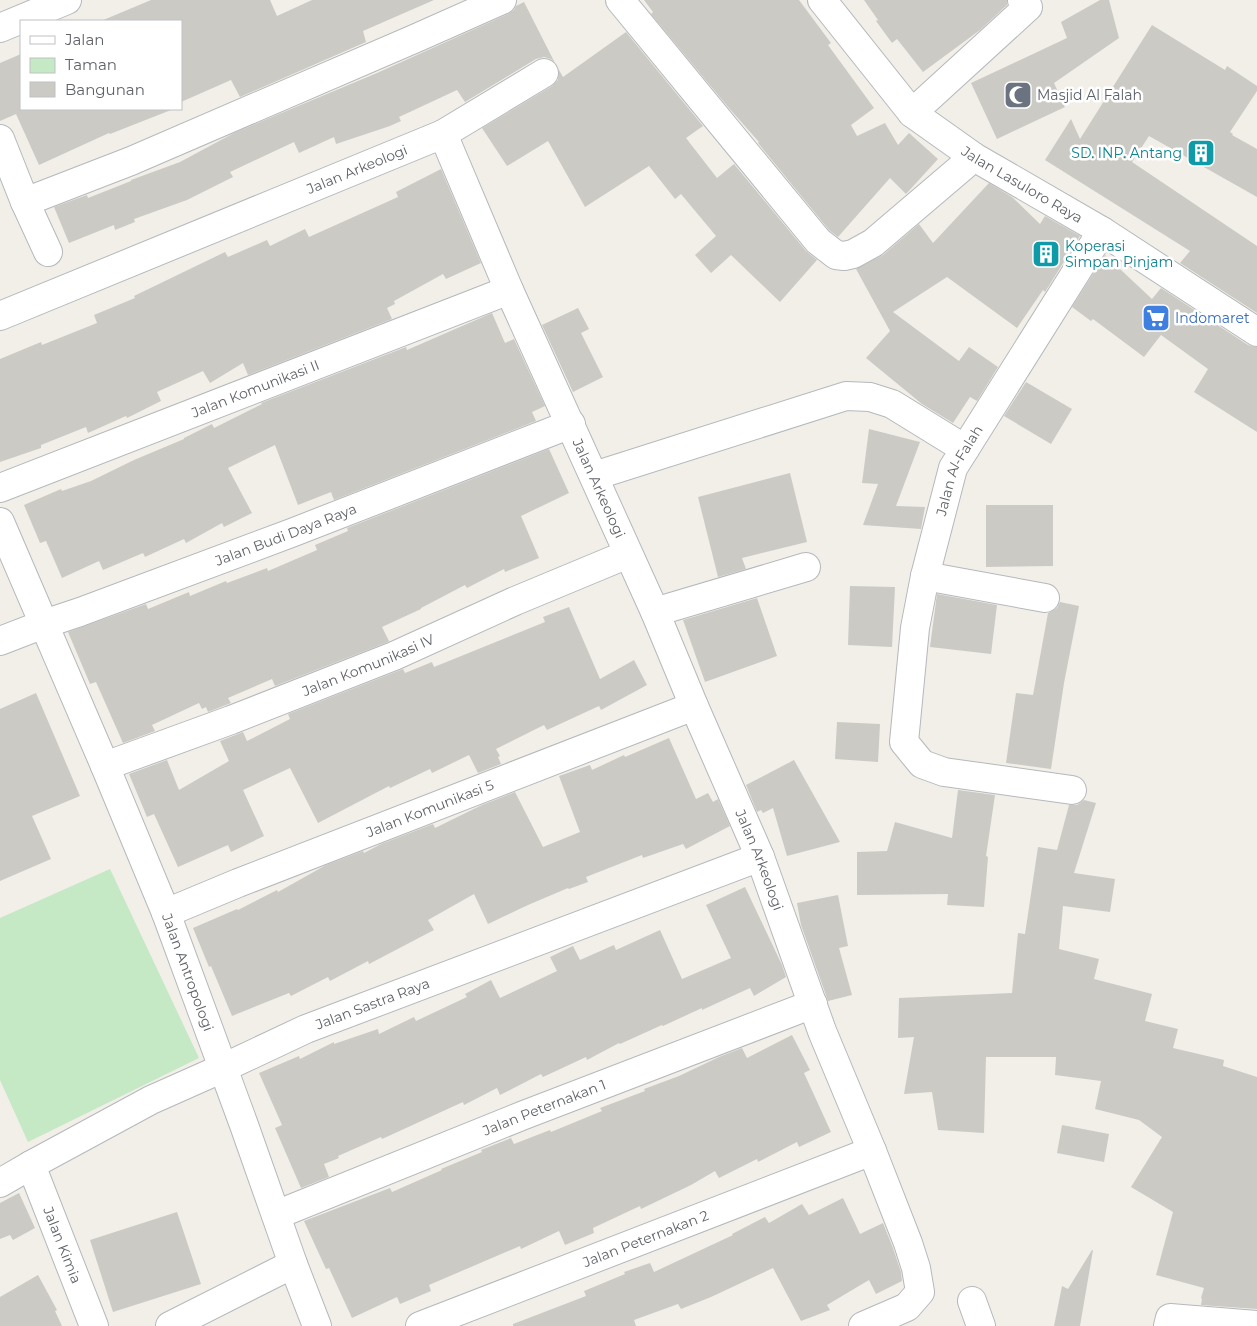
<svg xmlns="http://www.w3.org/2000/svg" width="1257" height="1326" font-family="Montserrat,sans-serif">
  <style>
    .green { fill: #c5e8c5 }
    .building { fill: #cccac5 }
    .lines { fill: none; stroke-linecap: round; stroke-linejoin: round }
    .minor-casing { stroke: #b5b8bc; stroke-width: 30 }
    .minor { stroke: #fff; stroke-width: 28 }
    .labels { text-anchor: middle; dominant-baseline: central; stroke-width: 5; stroke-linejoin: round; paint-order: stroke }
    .worship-label { font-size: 14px; fill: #5b616d; stroke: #fff; text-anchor: start }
    .culture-label { font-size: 14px; fill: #0d838f; stroke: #fff; text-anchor: end }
    .street-label { font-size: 14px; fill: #5f6368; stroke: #fff }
    .shop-label { font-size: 14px; fill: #366cbe; stroke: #fff; text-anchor: start }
  </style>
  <rect width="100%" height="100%" fill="#f1efe8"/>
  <polygon class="green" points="110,869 199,1058 28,1142 0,1080 0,918"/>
  <g class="building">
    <polygon points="151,0 270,0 277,16 312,0 434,0 363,31 366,42 240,97 231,80 181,102 181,21 101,21"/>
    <polygon points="644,0 799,0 831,43 828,45 874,108 851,125 857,136 885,123 898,145 909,133 938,159 906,194 890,178 838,237 829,230 758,143 759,142 728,107 651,14 653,12"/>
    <polygon points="864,0 1007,0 1007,5 980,30 923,72 897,39 892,43 876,21 878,20"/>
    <polygon points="1100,0 1109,0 1119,38 1054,83 1065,107 997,139 971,83 1067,38 1061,22"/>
    <polygon points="524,2 555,63 551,59 544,57 536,59 465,102 457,90 399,117 401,121 390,126 336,144 334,137 299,153 294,142 230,172 233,177 187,200 134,219 135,222 115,230 114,225 69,243 54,207 87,195 88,198 131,181 131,180 180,162 234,133 377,73 508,14 514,10 516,6"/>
    <polygon points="1152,25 1225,70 1227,66 1257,86 1257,91 1230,132 1233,134 1232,135 1257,149 1257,197 1149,136 1132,162 1257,246 1257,313 1180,263 1190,251 1045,160 1071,119 1080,139"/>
    <polygon points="626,32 703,126 686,138 717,178 734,164 806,251 817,260 780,302 731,255 711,273 695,255 716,236 681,194 675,199 649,166 585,207 548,141 507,166 482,128 552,86 558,80 559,70 563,77"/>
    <polygon points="21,54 21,109 170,109 171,110 110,134 109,133 39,165 16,114 0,121 0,63"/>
    <polygon points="441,169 481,263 446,279 443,274 394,301 395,304 387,308 392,319 248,375 243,363 210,383 203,371 157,392 161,401 127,418 126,416 88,433 86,427 41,445 41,448 0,462 0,359 41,342 42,345 97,323 94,315 135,298 134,296 225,252 228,257 267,240 270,246 305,229 309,237 398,197 396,192"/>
    <polygon points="989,183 1012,197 1040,224 1045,216 1080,236 1045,292 1043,290 1017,328 947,277 893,312 959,361 969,347 998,367 977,401 970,397 953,423 922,404 866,358 890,331 856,269 883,255 919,224 933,243"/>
    <polygon points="1105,255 1152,299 1161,288 1248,345 1257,347 1257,432 1194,392 1208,369 1161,335 1144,357 1093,319 1091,321 1072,307"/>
    <polygon points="578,308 589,329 581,333 603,377 573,392 542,325"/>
    <polygon points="492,313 505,343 514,339 545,406 532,412 536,421 334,500 331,492 298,505 275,445 228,468 252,513 224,527 222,523 186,543 184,539 145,557 143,553 103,570 99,561 62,578 46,541 40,543 24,505 61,489 62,491 91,481 134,460 184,439 184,438 212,424 214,428 262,404 261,403 406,347 407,350"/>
    <polygon points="1026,382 1072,409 1051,444 1004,416"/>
    <polygon points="869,429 920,442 896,506 925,507 921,529 863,525 878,484 862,483"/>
    <polygon points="549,449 569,493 521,516 539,558 505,572 504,569 467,588 465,585 421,608 421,609 382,627 389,641 388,642 275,686 272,679 228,698 231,703 208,712 206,707 202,709 199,703 152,725 155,731 123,743 96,682 90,684 68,632 146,604 148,609 189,592 190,596 226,581 227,583 267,568 268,571 317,550 315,545 348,531 347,528"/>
    <polygon points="790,473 807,542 742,558 746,569 718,577 698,497"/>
    <polygon points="986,505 1053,505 1053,566 986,567"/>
    <polygon points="850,586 895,587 892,647 848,645"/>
    <polygon points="937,594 997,605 991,654 930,647"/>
    <polygon points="757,598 777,656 705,682 683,620"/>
    <polygon points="1060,602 1079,606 1064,683 1051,769 1006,763 1016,693 1033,695 1048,613 1057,608"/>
    <polygon points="569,607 600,679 634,660 647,685 601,710 599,706 547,730 544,725 496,749 500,756 498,757 501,764 478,773 469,755 432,773 430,769 390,788 389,786 318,823 290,768 243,790 264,836 231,852 228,845 178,867 154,814 147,817 129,774 167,760 179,790 229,761 220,741 243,732 247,741 290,719 288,714 403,669 405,673 432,662 434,667 545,622 543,617"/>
    <polygon points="36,693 80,796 32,816 51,859 0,881 0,709"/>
    <polygon points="837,722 880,724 878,762 835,759"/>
    <polygon points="669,738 696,799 708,793 713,802 718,799 730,826 686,849 683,844 643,858 642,855 586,877 588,882 569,889 568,888 528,905 488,924 474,894 428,920 434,930 369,964 368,961 330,981 328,977 291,996 289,993 232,1016 211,966 209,967 193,928 237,909 238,910 277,890 278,892 326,865 363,851 364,853 381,844 433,824 435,828 482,805 515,792 543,847 580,832 559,776 590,765 592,770 624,755 625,757"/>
    <polygon points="794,760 840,842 787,856 773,808 763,813 761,810 757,812 746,785"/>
    <polygon points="958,790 995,795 986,856 988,857 984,907 947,905 948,894 857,895 857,852 887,851 895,822 952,838"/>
    <polygon points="1084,800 1096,803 1074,873 1115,879 1110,912 1063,906 1059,949 1099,959 1094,979 1152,994 1145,1021 1178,1029 1173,1048 1224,1060 1223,1066 1257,1077 1257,1309 1201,1305 1202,1299 1201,1298 1204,1288 1156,1275 1173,1212 1131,1187 1162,1137 1139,1120 1095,1109 1101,1081 1055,1075 1056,1057 986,1057 984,1133 938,1130 932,1092 904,1094 914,1037 898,1038 899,998 1012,993 1018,933 1025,934 1038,847 1057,850 1069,805 1077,805"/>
    <polygon points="745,887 782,965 786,977 754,996 750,988 702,1010 702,1008 663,1026 662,1025 620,1044 619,1043 587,1060 586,1057 543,1077 541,1074 500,1095 497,1088 464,1105 463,1102 382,1139 381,1137 338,1156 339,1158 324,1164 329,1177 301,1188 275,1128 282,1125 259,1073 299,1056 300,1059 334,1042 334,1044 378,1029 379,1034 414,1017 416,1021 467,997 465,994 491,980 500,998 557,971 550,957 573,946 580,960 614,945 616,950 660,930 682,979 731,958 706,905"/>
    <polygon points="838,895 848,946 839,948 852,995 828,1001 801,925 797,903"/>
    <polygon points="792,1035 810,1070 804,1073 831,1132 799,1147 797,1142 758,1162 757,1159 719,1178 715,1171 691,1185 641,1209 640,1206 593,1228 594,1233 565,1245 559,1231 521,1249 520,1246 429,1285 431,1291 400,1304 397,1297 352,1318 329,1268 326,1269 304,1221 390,1188 392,1192 442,1170 441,1169 482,1152 481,1150 511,1138 514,1144 550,1130 551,1132 602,1111 600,1108 645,1091 644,1089 679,1076 719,1057 742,1048 747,1058"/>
    <polygon points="1062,1125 1109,1134 1104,1162 1057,1153"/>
    <polygon points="19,1193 35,1228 13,1240 10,1235 0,1239 0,1203"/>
    <polygon points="843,1198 860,1234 883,1223 893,1248 901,1272 902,1281 876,1294 869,1280 827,1305 830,1310 801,1321 773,1268 711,1297 681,1309 678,1304 634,1320 636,1326 513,1326 513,1324 586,1296 584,1291 625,1274 624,1272 650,1263 654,1272 733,1235 732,1234 765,1217 769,1223 802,1204 809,1215"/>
    <polygon points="177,1212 201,1284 113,1312 90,1240"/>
    <polygon points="1092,1250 1093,1250 1080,1326 1054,1326 1062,1286 1068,1289"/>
    <polygon points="38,1275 57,1310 55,1311 62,1326 0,1326 0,1297"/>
  </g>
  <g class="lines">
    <defs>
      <g id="minor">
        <polyline points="620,0 818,241 836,255 844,256 853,254 873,243 974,157"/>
        <path id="s1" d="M822,0L912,113L974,157L1102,231L1257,332"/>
        <polyline points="0,28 67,0"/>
        <polyline points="912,113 1028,7 1022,0"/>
        <polyline points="443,134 544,73"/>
        <polyline points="0,139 25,202 48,252"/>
        <polyline points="25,202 131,161 414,39 502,0"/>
        <path id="s2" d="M0,316L443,134L509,290L655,612L694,706L760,857L822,1031L872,1151L908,1243L916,1268L920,1292L907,1307L863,1326"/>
        <polyline points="594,476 846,396 870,397 892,404 965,449"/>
        <path id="s3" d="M0,488L509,290"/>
        <path id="s4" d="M0,522L105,766L166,913L244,1125L293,1264L317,1326"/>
        <polyline points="925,576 1045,598"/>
        <polyline points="655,612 806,567"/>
        <path id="s5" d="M0,641L44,624L80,612L294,532L571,424"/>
        <path id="s6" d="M105,766L231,720L394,656L515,601L628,554"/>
        <path id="s7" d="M1072,790L944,772L922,764L904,742L915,628L925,576L953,468L1102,231"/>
        <path id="s8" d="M166,913L238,883L694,706"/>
        <path id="s9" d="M31,1165L94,1326"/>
        <path id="s10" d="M0,1183L31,1165L151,1100L223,1068L306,1029L760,857"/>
        <path id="s11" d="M276,1215L524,1115L813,1004"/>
        <polyline points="972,1301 981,1326"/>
        <polyline points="170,1326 293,1264"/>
        <path id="s12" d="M420,1326L872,1151"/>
        <polyline points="1168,1326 1170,1318 1257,1325"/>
      </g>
    </defs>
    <use href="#minor" class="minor-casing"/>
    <use href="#minor" class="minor"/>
  </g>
  <defs>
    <symbol id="mosque-square" viewBox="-11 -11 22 22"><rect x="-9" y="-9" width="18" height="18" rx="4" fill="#6b7280" stroke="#fff"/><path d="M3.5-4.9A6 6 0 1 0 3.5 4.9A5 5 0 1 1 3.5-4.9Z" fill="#fff"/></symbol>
    <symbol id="building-square" viewBox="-11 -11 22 22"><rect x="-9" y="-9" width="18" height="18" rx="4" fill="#0f9aa8" stroke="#fff"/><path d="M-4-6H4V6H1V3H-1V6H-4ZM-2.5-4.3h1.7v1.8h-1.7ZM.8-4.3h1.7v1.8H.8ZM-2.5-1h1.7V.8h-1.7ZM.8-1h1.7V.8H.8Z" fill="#fff"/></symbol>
    <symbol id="supermarket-square" viewBox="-11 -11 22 22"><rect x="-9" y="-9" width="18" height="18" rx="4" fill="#3f7fe0" stroke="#fff"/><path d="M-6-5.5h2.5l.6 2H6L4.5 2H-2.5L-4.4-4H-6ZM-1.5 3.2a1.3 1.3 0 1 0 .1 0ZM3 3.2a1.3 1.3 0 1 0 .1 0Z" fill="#fff"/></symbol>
  </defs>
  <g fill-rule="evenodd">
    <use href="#mosque-square" x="1002" y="79" width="32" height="32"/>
    <use href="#building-square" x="1185" y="137" width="32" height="32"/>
    <use href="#building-square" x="1030" y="238" width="32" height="32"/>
    <use href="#supermarket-square" x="1140" y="302" width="32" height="32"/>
  </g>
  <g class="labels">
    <g class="worship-label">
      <text x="1037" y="95">Masjid Al Falah</text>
    </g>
    <g class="culture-label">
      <text x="1182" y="153">SD. INP. Antang</text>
      <text x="1065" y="246" text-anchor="start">Koperasi<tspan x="1065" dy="16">Simpan Pinjam</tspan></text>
    </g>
    <g class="street-label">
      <text stroke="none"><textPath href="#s2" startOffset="386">Jalan Arkeologi</textPath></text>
      <text stroke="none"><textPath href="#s1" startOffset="276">Jalan Lasuloro Raya</textPath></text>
      <text stroke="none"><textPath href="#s3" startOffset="274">Jalan Komunikasi II</textPath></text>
      <text stroke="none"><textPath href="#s7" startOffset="460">Jalan Al-Falah</textPath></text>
      <text stroke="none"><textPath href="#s2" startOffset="866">Jalan Arkeologi</textPath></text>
      <text stroke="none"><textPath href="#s5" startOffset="305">Jalan Budi Daya Raya</textPath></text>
      <text stroke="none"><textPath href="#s6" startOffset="282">Jalan Komunikasi IV</textPath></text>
      <text stroke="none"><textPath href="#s8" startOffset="284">Jalan Komunikasi 5</textPath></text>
      <text stroke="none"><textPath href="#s2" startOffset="1271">Jalan Arkeologi</textPath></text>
      <text stroke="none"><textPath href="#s4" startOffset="488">Jalan Antropologi</textPath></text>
      <text stroke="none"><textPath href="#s10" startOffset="414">Jalan Sastra Raya</textPath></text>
      <text stroke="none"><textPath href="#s11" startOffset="289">Jalan Peternakan 1</textPath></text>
      <text stroke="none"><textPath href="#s12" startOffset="242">Jalan Peternakan 2</textPath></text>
      <text stroke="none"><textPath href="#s9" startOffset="86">Jalan Kimia</textPath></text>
    </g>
    <g class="shop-label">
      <text x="1175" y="318">Indomaret</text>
    </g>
  </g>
  <rect x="20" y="20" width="162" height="90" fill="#ffffff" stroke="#bfc1c3"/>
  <rect x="30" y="36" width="25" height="8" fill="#ffffff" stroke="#bfc1c3"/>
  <text x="65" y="45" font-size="15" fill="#5f6368">Jalan</text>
  <rect x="30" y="58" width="25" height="15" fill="#c5e8c5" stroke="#bfc1c3"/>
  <text x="65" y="70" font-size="15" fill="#5f6368">Taman</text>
  <rect x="30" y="82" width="25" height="15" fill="#cccac5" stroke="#bfc1c3"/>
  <text x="65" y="95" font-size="15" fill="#5f6368">Bangunan</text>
</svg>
